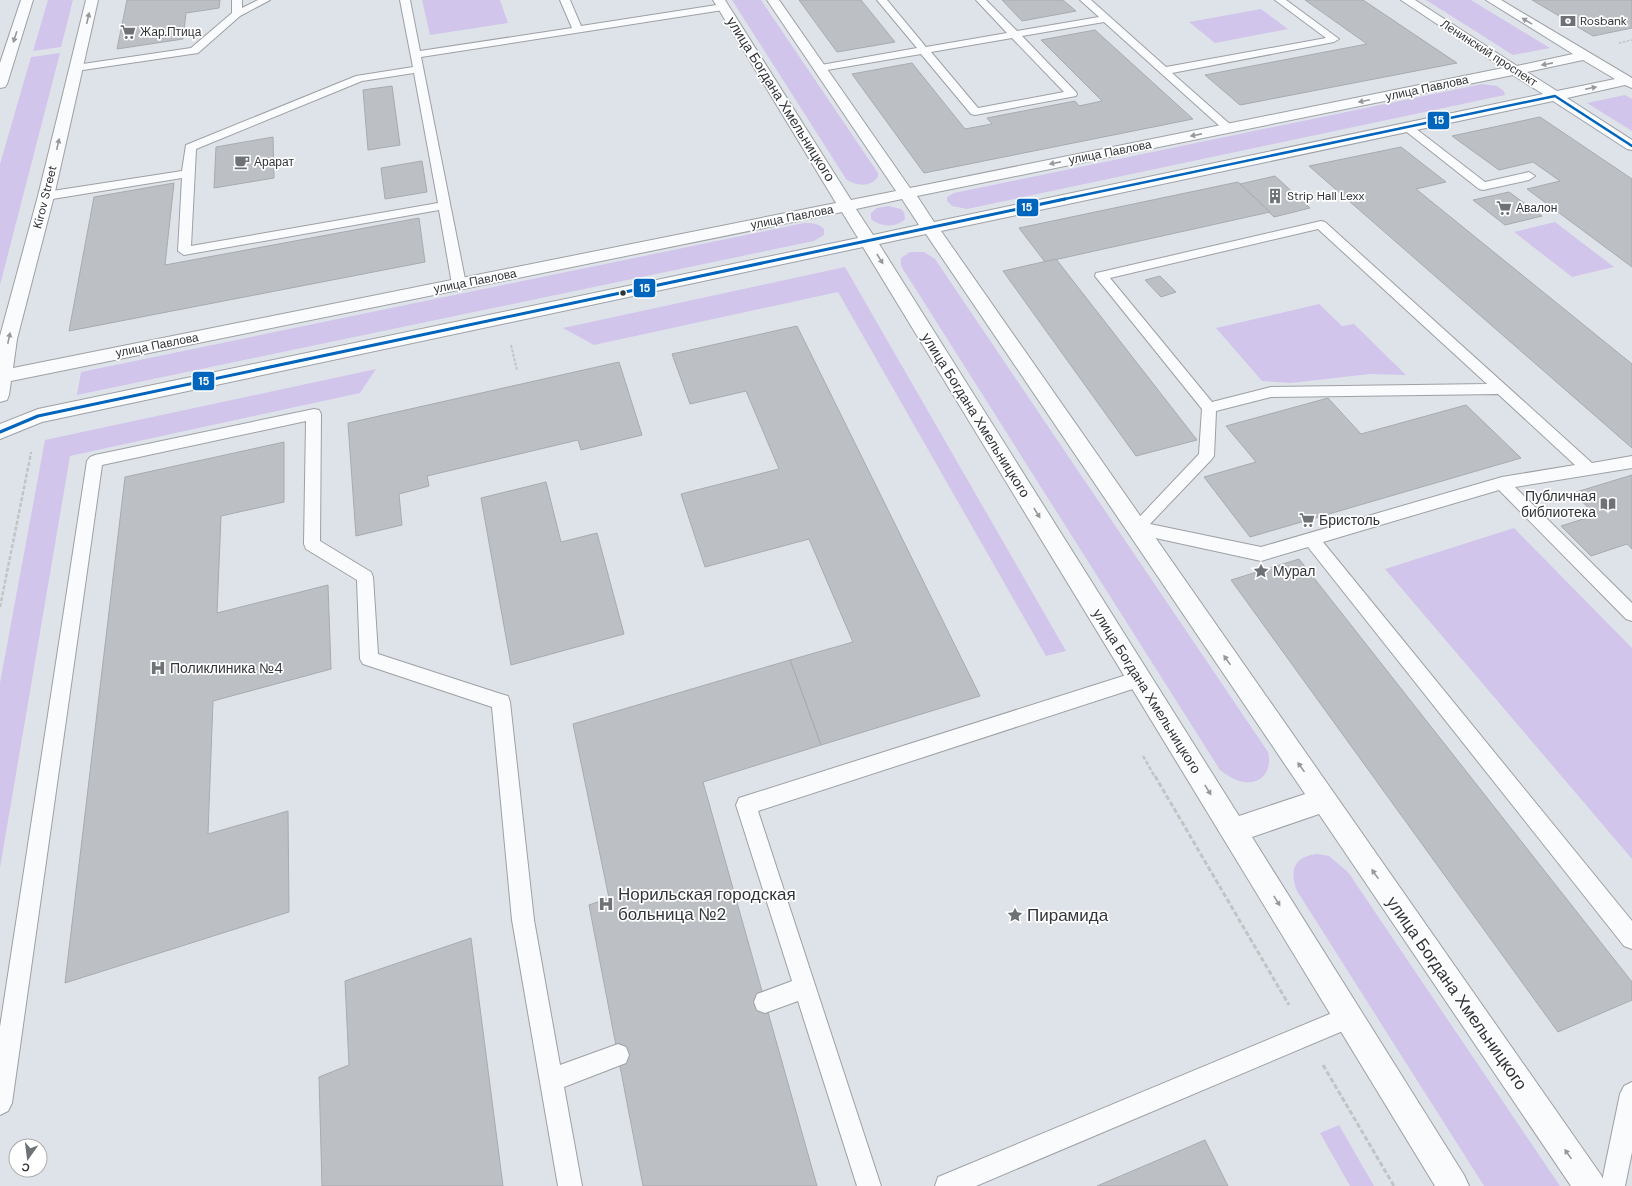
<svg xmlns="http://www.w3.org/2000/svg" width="1632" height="1186" font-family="'DM Sans',sans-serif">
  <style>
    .green { fill: #d2c5ec }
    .building { fill: #bcc0c5; stroke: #a7abaf }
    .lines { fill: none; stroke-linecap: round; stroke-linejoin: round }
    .lane-casing { stroke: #9da0a5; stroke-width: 2 }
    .secondary-casing { stroke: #9da0a5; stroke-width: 2 }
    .path-far3 { stroke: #c1c4c5; stroke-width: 1.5; stroke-dasharray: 2.5 1.5; stroke-linecap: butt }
    .path-far2 { stroke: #c1c4c5; stroke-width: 2; stroke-dasharray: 3 1.5; stroke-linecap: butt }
    .path-far1 { stroke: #c1c4c5; stroke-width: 2.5; stroke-dasharray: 4 2; stroke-linecap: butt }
    .path { stroke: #c1c4c5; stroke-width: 3; stroke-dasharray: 5 2.5; stroke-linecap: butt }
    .lane { fill: #fafbfc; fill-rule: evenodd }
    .secondary { fill: #fafbfc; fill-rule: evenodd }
    .bus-1-far1-casing { stroke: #fff; stroke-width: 4.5 }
    .bus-1-casing { stroke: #fff; stroke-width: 5.5 }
    .bus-1-far1 { stroke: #0065bd; stroke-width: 2.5 }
    .bus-1 { stroke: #0065bd; stroke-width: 3 }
    .oneway { fill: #96989a }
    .bus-dot { fill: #313438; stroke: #fff; stroke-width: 1.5 }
    .labels { text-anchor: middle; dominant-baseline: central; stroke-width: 3.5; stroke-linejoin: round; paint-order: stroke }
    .far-poi-label { font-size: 12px; fill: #313438; stroke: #fff; text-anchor: start }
    .far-street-label { font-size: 12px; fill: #313438; stroke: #fff }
    .street-label { font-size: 14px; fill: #313438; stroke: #fff }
    .poi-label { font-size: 14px; fill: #313438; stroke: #fff; text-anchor: start }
    .near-poi-label { font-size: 17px; fill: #313438; stroke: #fff; text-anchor: start }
    .near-street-label { font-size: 17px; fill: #313438; stroke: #fff }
    .line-badge { stroke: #fff; stroke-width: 1.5 }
    .badge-label { font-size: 11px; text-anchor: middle; font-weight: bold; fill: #fff }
  </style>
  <rect width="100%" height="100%" fill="#dee3e9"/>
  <g class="green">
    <polygon points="48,0 73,0 61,47 33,51"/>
    <polygon points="422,0 500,0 508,23 430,35"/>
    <path d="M732,0H761L878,173V176C872,188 855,186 846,179Z"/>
    <polygon points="1426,0 1471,0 1550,48 1513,55"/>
    <polygon points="1261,9 1288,29 1215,43 1189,22"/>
    <polygon points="60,53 0,285 0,164 31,57"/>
    <polygon points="1482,84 1497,86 1504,91 1505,95 967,209 952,206 947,201 947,197 954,193"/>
    <polygon points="1625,95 1632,99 1632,131 1587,103"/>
    <path d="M888,206L901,209L904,212L905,219C897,228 880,227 871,219V213L877,208Z"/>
    <polygon points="1555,222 1614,267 1572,277 1514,232"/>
    <path d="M804,223C811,223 818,223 824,229V235L814,241L77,395L81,372Z"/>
    <path d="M910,252H924L935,259L1268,752C1273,772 1260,787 1239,781C1232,779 1226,774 1220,770L901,266V258Z"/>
    <polygon points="845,267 1066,651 1046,656 838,292 594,345 563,328"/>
    <polygon points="1319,304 1342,326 1354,324 1406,375 1370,374 1291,383 1262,381 1216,328"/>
    <polygon points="376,369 360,393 70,456 0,868 0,683 45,440"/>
    <polygon points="1514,528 1632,648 1632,859 1385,569"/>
    <path d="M1318,854L1329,856L1348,872L1560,1186H1484L1297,891C1289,870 1294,856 1318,854Z"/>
    <polygon points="1339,1125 1374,1186 1350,1186 1320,1133"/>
  </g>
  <g class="building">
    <polygon points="127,0 220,0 219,8 186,13 183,39 117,49"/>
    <polygon points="799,0 861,0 895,42 837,52"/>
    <polygon points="1002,0 1063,0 1076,11 1022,21"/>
    <polygon points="1305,0 1363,0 1457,63 1240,105 1205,75 1367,44"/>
    <polygon points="1532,0 1632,0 1632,28 1593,36"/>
    <polygon points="1095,30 1193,119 924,173 852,74 912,63 965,129 992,124 987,118 1075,101 1079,106 1102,101 1041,40"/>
    <polygon points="392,86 400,145 368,150 363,90"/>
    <polygon points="1540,117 1632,179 1632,267 1527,189 1560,181 1533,162 1499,170 1452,136"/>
    <polygon points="273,137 274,178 214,188 216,147"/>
    <polygon points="1401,147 1446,182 1416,189 1632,364 1632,448 1309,166"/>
    <polygon points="422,161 427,192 385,199 381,168"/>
    <polygon points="1275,176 1310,208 1274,217 1240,184"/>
    <polygon points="1238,182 1270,212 1045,262 1019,228"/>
    <polygon points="174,183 165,265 419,218 425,262 69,331 94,197"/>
    <polygon points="1509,192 1542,216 1505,225 1473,200"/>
    <polygon points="1056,259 1197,440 1136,456 1003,271"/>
    <polygon points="1160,276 1176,292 1161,297 1145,280"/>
    <polygon points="797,326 980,696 821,745 790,660 853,642 809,539 705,567 681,494 779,469 746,391 690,404 672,354"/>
    <polygon points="619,362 642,435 581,450 578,440 427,476 429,486 399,494 402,525 356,536 348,423"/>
    <polygon points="1328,398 1361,434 1466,405 1521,458 1250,537 1204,477 1256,462 1226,426"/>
    <polygon points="284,442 284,502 221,516 217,613 328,585 331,669 213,701 208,834 288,811 289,912 65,983 125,477"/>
    <polygon points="1632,475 1632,549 1627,544 1591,556 1561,526 1596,515 1573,493"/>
    <polygon points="546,482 561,542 597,533 624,634 511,665 481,498"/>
    <polygon points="1299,559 1632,982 1632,1000 1558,1032 1231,580"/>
    <polygon points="790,660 821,745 703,782 817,1186 643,1186 589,905 609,898 573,724"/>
    <polygon points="471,938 503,1186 322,1186 319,1077 349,1065 345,981"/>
    <polygon points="1205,1140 1228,1186 1097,1186"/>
  </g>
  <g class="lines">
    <defs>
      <g id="lane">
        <polygon points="232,0 242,0 242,8 258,0 270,0 240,16 198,53 76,71 71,68 76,65 191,48 232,13"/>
        <path d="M400,0H410L420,51L572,28L560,0H570L581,26L723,4L728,7L723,10L421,57L466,284L464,287H454L452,284L439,210L184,255L178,251L182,178L46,200L40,196L46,192L182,171L186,145L356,76L413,67ZM414,73L438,203L191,246L196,149L362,81Z"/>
        <path d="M877,0H887L926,47L1007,33L976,0H986L1017,31L1099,17L1080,0H1091L1166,67L1326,38L1275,0H1286L1339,39L1334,42L1172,73L1232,126L1234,128L1232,130H1224L1104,22L1022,36L1076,92L1077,94L1076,96L975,115L971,114L921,54L821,71L817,70L816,68L817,66L821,65L917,48ZM1012,38L1064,92L978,108L931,52Z"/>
        <polygon points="1407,124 1411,125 1485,182 1529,172 1535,176 1529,180 1483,190 1479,189 1403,129 1401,127"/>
        <path d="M1321,221L1325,222L1592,463L1632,456V468L1515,487L1632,603V621L1626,619L1499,490L1323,542L1632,921V949L1624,946L1308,547L1261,561L1137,534L1131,533L1129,528L1199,454L1202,409L1095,276L1096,273L1101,272ZM1318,229L1487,384L1271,387L1212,402L1110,278ZM1498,394L1575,465L1502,477L1261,547L1150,524L1211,460L1214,456L1216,411L1271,397Z"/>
        <polygon points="314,409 319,410 321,414 320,541 371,572 373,577 378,654 501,694 508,696 510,702 534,920 560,1065 618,1044 626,1047 629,1055 626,1063 564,1087 582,1186 558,1186 512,920 492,707 363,664 360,659 357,580 306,549 304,544 306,421 102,465 12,1103 8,1111 0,1115 0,1027 87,461 90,457 95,455"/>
        <polygon points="1139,671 1145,673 1148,679 1145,685 758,811 881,1186 857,1186 798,1001 765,1013 757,1010 754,1002 757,994 792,981 736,805 739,798"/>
        <polygon points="1349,1006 1357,1009 1360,1017 1357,1025 976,1186 935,1186 938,1177"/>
        <polygon points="1632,1082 1632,1152 1625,1186 1601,1186 1620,1094 1624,1086"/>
      </g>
      <g id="secondary">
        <polygon points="21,0 33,0 7,84 5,87 0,88 0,63"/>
        <path d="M86,0H98L54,196L17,339L13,368L836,203L713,0H725L851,200L896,191L767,0H779L910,188L1503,68L1401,0H1415L1517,66L1573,54L1486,0H1501L1632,78V88L1625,85L1567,98L1632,140V150L1627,149L1553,101L941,231L1601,1175L1606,1186H1571L1319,814L1252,837L1464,1175L1469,1186H1435L863,247L42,422L0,439V424L38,409L858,238L842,212L11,381L9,395L7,400L0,402V336L38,196ZM1583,60L1615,79L1557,91L1527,72ZM1513,75L1543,94L934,222L917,196ZM902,199L919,225L873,235L856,209ZM926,234L1305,794L1239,816L879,244Z"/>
      </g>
    </defs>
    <use href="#lane" class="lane-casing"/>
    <use href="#secondary" class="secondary-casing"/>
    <polyline class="path-far3" points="1619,43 1632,40"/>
    <g class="path-far2">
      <polyline points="511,345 517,370"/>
      <polyline points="31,454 31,452"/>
    </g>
    <g class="path-far1">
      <polyline points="0,607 31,453"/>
      <polyline points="1143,756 1155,777"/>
    </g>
    <g class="path">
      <polyline points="1155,776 1289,1005"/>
      <polyline points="1323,1065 1394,1186"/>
    </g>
    <use href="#lane" class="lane"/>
    <use href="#secondary" class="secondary"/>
    <defs>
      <polyline id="bus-1-far1" points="1060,200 1555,96 1632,146"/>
      <polyline id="bus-1" points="0,432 38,416 1065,199"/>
    </defs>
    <use href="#bus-1-far1" class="bus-1-far1-casing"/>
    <use href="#bus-1" class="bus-1-casing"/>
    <use href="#bus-1-far1" class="bus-1-far1"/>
    <use href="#bus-1" class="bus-1"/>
  </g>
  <defs><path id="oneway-solid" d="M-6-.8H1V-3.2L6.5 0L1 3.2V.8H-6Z"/></defs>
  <g class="oneway">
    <use href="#oneway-solid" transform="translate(88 18) rotate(-77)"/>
    <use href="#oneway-solid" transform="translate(1527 21) rotate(-149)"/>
    <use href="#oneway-solid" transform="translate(15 37) rotate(108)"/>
    <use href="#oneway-solid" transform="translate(1547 64) rotate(169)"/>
    <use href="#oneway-solid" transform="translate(1591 88) rotate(-12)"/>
    <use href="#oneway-solid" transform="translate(1364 101) rotate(168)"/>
    <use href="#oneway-solid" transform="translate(1196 135) rotate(169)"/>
    <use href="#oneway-solid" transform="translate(58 144) rotate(-77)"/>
    <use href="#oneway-solid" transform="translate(1055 163) rotate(169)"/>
    <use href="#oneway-solid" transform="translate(880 259) rotate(58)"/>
    <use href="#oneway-solid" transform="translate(9 338) rotate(-78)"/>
    <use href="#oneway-solid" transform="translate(1037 513) rotate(58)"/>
    <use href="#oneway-solid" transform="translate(1227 660) rotate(-125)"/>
    <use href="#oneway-solid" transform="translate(1301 767) rotate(-125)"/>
    <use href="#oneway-solid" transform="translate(1208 790) rotate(58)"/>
    <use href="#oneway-solid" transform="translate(1375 874) rotate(-125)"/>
    <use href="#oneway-solid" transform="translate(1277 901) rotate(58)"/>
    <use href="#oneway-solid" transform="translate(1568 1154) rotate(-125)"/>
  </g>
  <defs>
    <symbol id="bank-bare" viewBox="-9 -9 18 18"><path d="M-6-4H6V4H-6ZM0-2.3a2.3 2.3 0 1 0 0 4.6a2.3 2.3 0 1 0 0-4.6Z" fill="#6e7176" stroke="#fff" stroke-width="2.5" paint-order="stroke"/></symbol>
    <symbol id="supermarket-bare" viewBox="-9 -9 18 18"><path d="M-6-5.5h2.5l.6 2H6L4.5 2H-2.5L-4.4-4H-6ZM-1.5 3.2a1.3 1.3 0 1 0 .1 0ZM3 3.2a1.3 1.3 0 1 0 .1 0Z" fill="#6e7176" stroke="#fff" stroke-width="2.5" paint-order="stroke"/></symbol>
    <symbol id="cafe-bare" viewBox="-9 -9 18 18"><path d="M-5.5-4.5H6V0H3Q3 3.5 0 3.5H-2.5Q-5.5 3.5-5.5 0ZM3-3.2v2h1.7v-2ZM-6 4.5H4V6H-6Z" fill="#6e7176" stroke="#fff" stroke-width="2.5" paint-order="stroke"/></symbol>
    <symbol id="building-bare" viewBox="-9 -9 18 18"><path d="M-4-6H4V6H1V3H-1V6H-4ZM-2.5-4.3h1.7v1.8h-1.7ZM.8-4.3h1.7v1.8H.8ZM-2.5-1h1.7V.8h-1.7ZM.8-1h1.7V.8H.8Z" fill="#6e7176" stroke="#fff" stroke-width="2.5" paint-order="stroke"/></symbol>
    <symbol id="library-bare" viewBox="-9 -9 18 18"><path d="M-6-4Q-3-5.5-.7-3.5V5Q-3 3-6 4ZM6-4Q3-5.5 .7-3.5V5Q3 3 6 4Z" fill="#6e7176" stroke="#fff" stroke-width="2.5" paint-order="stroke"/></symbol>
    <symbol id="sight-bare" viewBox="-9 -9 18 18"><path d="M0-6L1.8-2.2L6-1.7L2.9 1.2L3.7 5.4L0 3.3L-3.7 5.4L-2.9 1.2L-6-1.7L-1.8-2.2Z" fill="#6e7176" stroke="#fff" stroke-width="2.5" paint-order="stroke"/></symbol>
    <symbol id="hospital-bare" viewBox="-9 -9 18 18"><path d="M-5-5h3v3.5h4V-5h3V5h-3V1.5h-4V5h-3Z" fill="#6e7176" stroke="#fff" stroke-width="2.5" paint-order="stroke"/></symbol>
  </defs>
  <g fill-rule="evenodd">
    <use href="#bank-bare" x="1557" y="10" width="22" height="22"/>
    <use href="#supermarket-bare" x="117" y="21" width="22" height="22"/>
    <use href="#cafe-bare" x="231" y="151" width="22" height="22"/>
    <use href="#building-bare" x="1264" y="185" width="22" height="22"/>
    <use href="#supermarket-bare" x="1493" y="197" width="22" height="22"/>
    <use href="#library-bare" x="1597" y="493" width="22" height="22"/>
    <use href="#supermarket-bare" x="1296" y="509" width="22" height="22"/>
    <use href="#sight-bare" x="1250" y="560" width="22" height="22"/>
    <use href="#hospital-bare" x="147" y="657" width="22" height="22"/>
    <use href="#hospital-bare" x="595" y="893" width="22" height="22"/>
    <use href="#sight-bare" x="1004" y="904" width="22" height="22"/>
  </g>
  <circle class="bus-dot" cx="623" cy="293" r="3.5"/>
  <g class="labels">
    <g class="far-poi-label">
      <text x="1580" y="21">Rosbank</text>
      <text x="140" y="32">Жар.Птица</text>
      <text x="254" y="162">Арарат</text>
      <text x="1287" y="196">Strip Hall Lexx</text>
      <text x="1516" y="208">Авалон</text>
    </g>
    <g class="far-street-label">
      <text transform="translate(1489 53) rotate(33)">Ленинский проспект</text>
      <text transform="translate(1427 88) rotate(-12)">улица Павлова</text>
      <text transform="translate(1110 152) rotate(-11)">улица Павлова</text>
      <text transform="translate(45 197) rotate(-76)">Kirov Street</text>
      <text transform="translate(792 217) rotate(-11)">улица Павлова</text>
      <text transform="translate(475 281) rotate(-11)">улица Павлова</text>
      <text transform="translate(157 345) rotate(-11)">улица Павлова</text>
    </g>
    <g class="street-label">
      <text transform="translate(781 99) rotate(58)">улица Богдана Хмельницкого</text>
      <text transform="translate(976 415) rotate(58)">улица Богдана Хмельницкого</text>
      <text transform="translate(1147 691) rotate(58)">улица Богдана Хмельницкого</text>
    </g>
    <g class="poi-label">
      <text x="1596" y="496" text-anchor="end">Публичная<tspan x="1596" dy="16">библиотека</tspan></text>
      <text x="1319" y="520">Бристоль</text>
      <text x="1273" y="571">Мурал</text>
      <text x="170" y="668">Поликлиника №4</text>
    </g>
    <g class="near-poi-label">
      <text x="618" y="894">Норильская городская<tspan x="618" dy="20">больница №2</tspan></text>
      <text x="1027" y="915">Пирамида</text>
    </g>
    <g class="near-street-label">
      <text transform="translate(1457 993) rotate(55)">улица Богдана Хмельницкого</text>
    </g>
  </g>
  <g class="line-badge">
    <rect x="1427" y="111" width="23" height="19" rx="4" fill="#0065bd"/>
    <rect x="1016" y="198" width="23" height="19" rx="4" fill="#0065bd"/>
    <rect x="633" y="278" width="23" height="20" rx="4" fill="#0065bd"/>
    <rect x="192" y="371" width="23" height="20" rx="4" fill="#0065bd"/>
  </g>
  <g class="badge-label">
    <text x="1439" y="124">15</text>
    <text x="1027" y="211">15</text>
    <text x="645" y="292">15</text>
    <text x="204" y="385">15</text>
  </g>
  <g transform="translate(28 1158) rotate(194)"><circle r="19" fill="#ffffff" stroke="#adaeaf"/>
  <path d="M0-3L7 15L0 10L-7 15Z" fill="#6e7176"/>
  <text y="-6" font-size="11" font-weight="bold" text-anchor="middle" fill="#313438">С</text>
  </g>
</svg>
